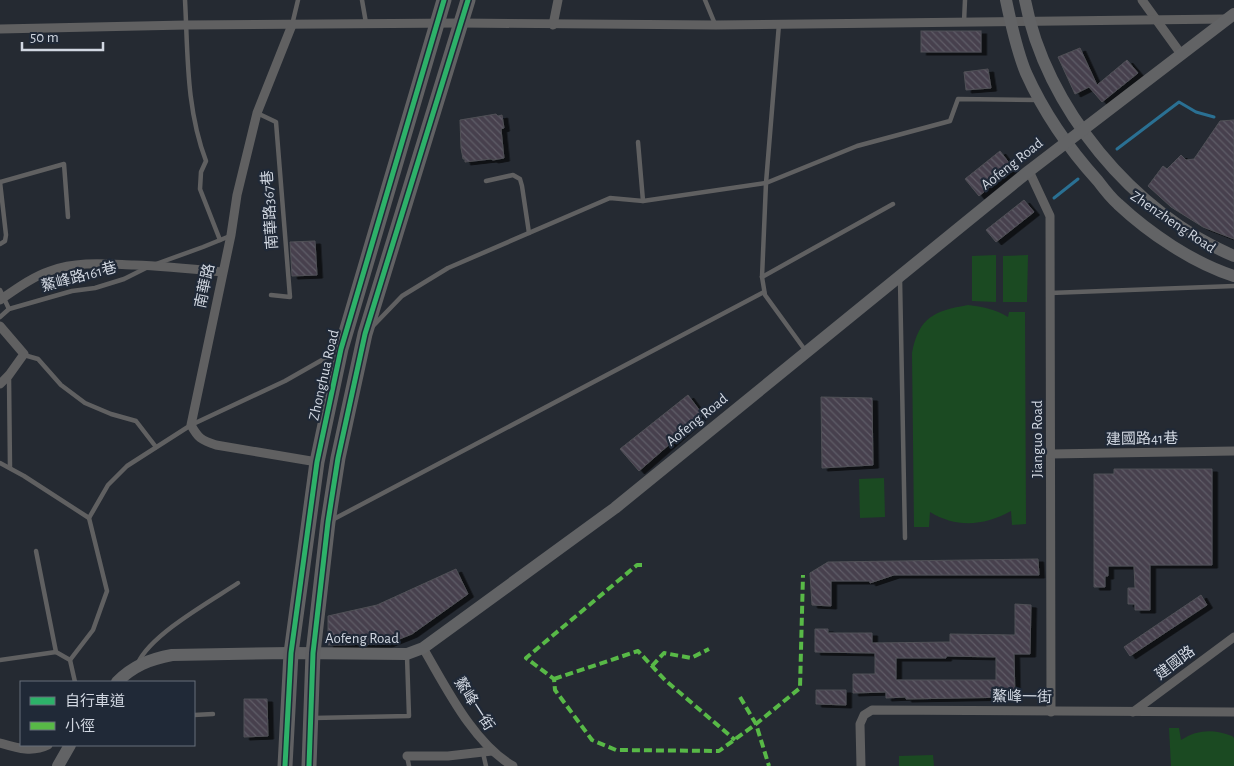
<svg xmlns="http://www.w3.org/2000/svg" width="1234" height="766" font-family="'Alegreya Sans','Noto Sans TC',sans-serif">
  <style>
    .green { fill: #1b4a22 }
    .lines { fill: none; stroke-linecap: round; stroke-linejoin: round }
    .stream { stroke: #2a7093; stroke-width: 3 }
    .building { fill: url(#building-back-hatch); stroke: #505056; fill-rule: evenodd; filter: url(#shadow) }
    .lane { stroke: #606061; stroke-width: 4.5 }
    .street { stroke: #606061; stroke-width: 9 }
    .secondary { stroke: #626365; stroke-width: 12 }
    .primary { stroke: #616163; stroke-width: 15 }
    .quiet { stroke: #58b947; stroke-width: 4; stroke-dasharray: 8 4; stroke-linecap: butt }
    .cycleway-casing { stroke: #202937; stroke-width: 8 }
    .cycleway { stroke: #2db169; stroke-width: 5 }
    .labels { text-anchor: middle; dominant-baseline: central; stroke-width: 4.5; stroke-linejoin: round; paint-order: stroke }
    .street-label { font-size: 15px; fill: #d1d7e1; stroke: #202937 }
  </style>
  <defs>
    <pattern id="building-back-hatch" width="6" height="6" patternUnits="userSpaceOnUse" patternTransform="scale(1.25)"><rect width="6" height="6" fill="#46414e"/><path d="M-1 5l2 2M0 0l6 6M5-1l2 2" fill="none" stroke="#605c67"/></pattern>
    <filter id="shadow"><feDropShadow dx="5.5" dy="3" stdDeviation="0" flood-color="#0009"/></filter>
  </defs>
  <rect width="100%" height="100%" fill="#252a32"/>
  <g class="green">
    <polygon points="996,255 996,302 972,301 972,256"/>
    <polygon points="1028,255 1027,302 1003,302 1003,256"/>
    <path d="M968,305C983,307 995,309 1008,317L1009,312H1025L1026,524L1012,525L1011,511C984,526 956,528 930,512L929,527H914L912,353C919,317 934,311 968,305Z"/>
    <polygon points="884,478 885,517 860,518 859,479"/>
    <path d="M1169,728H1179L1181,740C1198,729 1214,729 1232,736L1234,738V766H1171Z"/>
    <polygon points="933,755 934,766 899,766 899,756"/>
  </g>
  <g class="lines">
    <g class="stream">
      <polyline points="1117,149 1179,102 1196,112 1214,117"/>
      <polyline points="1054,198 1078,179"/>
    </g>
  </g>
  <g class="building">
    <rect x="921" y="31" width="60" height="21"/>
    <polygon points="1080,48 1097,85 1127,60 1138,73 1102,102 1089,87 1075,94 1058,57"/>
    <polygon points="988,69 991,88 966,90 964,72"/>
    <polygon points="496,114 498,116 502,115 504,128 501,129 504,158 493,160 491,159 465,162 465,159 463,159 461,148 460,120"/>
    <polygon points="1234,120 1234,239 1203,227 1171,207 1148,186 1163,166 1167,169 1181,155 1186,160 1194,159 1220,121"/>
    <polygon points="1000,151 1013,168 979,196 965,179"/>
    <polygon points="1024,200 1034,212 996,242 986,230"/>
    <polygon points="315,241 317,275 292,276 290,242"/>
    <polygon points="688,395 703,415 639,471 620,449"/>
    <polygon points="821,397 872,398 873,465 822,468"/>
    <polygon points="1114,469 1212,469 1212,565 1150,565 1150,610 1135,610 1135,604 1128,604 1128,588 1135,588 1134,566 1108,566 1108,576 1105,576 1105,587 1094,587 1094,474 1114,474"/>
    <polygon points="1038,559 1039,575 894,575 870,583 870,581 831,581 831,606 812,605 810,573 828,562"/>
    <polygon points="456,569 468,594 412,634 387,644 328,645 328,616 377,605"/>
    <polygon points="1201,595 1207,605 1130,656 1124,647"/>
    <path d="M1015,604L1031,605L1030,654H1014L1015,697L906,699V697L886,698V692L853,693V674H875V653L815,652V629H828V633H872V643L950,642V634L1015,635ZM946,656L996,657V680H896V658H946Z"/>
    <polygon points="816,690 846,690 846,705 816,704"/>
    <polygon points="244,699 267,699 268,736 244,737"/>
  </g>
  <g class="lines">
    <g class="lane">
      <path d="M185,0C188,55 186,108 206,161L201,172L200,189L220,240"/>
      <polyline points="362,0 366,23"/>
      <polyline points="705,0 715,24"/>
      <polyline points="964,22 965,0"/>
      <polyline points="779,24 766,183 762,277 765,295 805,350"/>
      <polyline points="292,25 298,0"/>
      <polyline points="257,113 276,122 290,297 271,295"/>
      <polyline points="638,142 643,201"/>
      <polyline points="486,181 513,175 520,179 522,186 529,233"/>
      <polyline points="0,182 64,164 68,217"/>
      <polyline points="0,244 5,241 6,235 0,182"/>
      <polyline points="156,264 203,247 230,236"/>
      <polyline points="762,277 893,204"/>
      <polyline points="900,279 905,538"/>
      <polyline points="0,290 9,309"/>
      <polyline points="1050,293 1234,286"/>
      <polyline points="0,317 9,309 72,291 95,288 124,279 146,268"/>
      <polyline points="373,326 402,296 448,268 610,198 643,201 766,183 857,146 950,121 958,99 1038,100"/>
      <polyline points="24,355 38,359 61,385 85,403 111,414 136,421 156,447"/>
      <polyline points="9,377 10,468"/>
      <polyline points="0,463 24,476 89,518"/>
      <polyline points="332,520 764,292"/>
      <polyline points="36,551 56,652"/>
      <polyline points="0,660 56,652 70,660"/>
      <path d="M138,663C151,634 211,601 238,583"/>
      <polyline points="75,682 70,660 93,630 107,591 89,518 108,485 127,466 191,425 285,381 336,352"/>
      <polyline points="194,715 213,714"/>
      <polyline points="313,718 409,716 407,656"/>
      <polyline points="483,753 486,766"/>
      <polyline points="407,756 409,766"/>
    </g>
    <g class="street">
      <polyline points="1142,0 1181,54"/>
      <path d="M292,25L257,113L237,195L231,235L191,425C198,438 201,440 216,445L317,462"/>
      <polyline points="553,25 558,0"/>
      <polyline points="0,29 186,25 460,23 716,25 1226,19"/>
      <polyline points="1029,171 1050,216 1051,712"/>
      <path d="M0,300C16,289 32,277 50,271C78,261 105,264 134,265C164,266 193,269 222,272"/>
      <polyline points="0,326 24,354 9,375 0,384"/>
      <polyline points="1050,454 1234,451"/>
      <path d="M423,648C446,687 473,743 513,766"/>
      <polyline points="1133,712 1234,637"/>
      <path d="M0,743C17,748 32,753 48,745"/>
      <polyline points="407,756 448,756 492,751"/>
      <polyline points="861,766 860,724 864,715 872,710 1234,712"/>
    </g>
    <g class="secondary">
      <path d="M1006,0C1011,24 1017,51 1026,73C1044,113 1069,149 1098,181C1104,189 1110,197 1118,204C1149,233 1193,263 1234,276"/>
      <path d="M1025,0C1045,107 1134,214 1234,256"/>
      <path d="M117,682C133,666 150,659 172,655L291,653L407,654L423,648L615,508L1029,171L1234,14"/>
      <polyline points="58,766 70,745"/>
    </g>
    <g class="primary">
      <polyline points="285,766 291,653 317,462 341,349 444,0"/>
      <polyline points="309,766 313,653 328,522 338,458 365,334 468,0"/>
    </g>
    <g class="quiet">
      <polyline points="642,565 637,565 526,658 554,679 555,690 592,740 616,750 719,751 756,724 800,688 803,575"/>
      <polyline points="652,666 664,653 691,658 709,649"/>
      <polyline points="554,679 638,651 665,680 735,740"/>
      <polyline points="740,697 756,724 769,766"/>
    </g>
    <defs>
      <g id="cycleway">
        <polyline points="285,766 291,653 317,462 341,349 444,0"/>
        <polyline points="309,766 313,653 328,522 338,458 365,334 468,0"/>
      </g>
    </defs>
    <use href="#cycleway" class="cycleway-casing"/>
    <use href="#cycleway" class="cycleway"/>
  </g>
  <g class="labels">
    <g class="street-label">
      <text transform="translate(1012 164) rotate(-38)">Aofeng Road</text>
      <text transform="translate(270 210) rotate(-94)">南華路367巷</text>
      <text transform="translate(1173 222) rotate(34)">Zhenzheng Road</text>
      <text transform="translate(79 277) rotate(-15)">鰲峰路161巷</text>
      <text transform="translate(205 286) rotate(-78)">南華路</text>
      <text transform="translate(324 375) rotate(-77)">Zhonghua Road</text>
      <text transform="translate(697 420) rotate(-39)">Aofeng Road</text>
      <text transform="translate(1037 439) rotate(-90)">Jianguo Road</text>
      <text transform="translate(1142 439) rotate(-1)">建國路41巷</text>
      <text x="362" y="638">Aofeng Road</text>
      <text transform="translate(1175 663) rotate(-37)">建國路</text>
      <text transform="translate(1022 697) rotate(1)">鰲峰一街</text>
      <text transform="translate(474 704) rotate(57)">鰲峰一街</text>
    </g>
  </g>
  <rect x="20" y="681" width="175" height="65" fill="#202937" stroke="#676f7b"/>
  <rect x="30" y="697" width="25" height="8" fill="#2db169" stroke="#676f7b"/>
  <text x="65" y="706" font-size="15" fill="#d1d7e1">自行車道</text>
  <rect x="30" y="722" width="25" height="8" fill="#58b947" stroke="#676f7b"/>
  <text x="65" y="731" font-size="15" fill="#d1d7e1">小徑</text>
  <path d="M22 42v8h81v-8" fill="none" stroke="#d1d7e1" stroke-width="2.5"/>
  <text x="30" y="42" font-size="15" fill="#d1d7e1" stroke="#202937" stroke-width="4" paint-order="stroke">50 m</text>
</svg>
